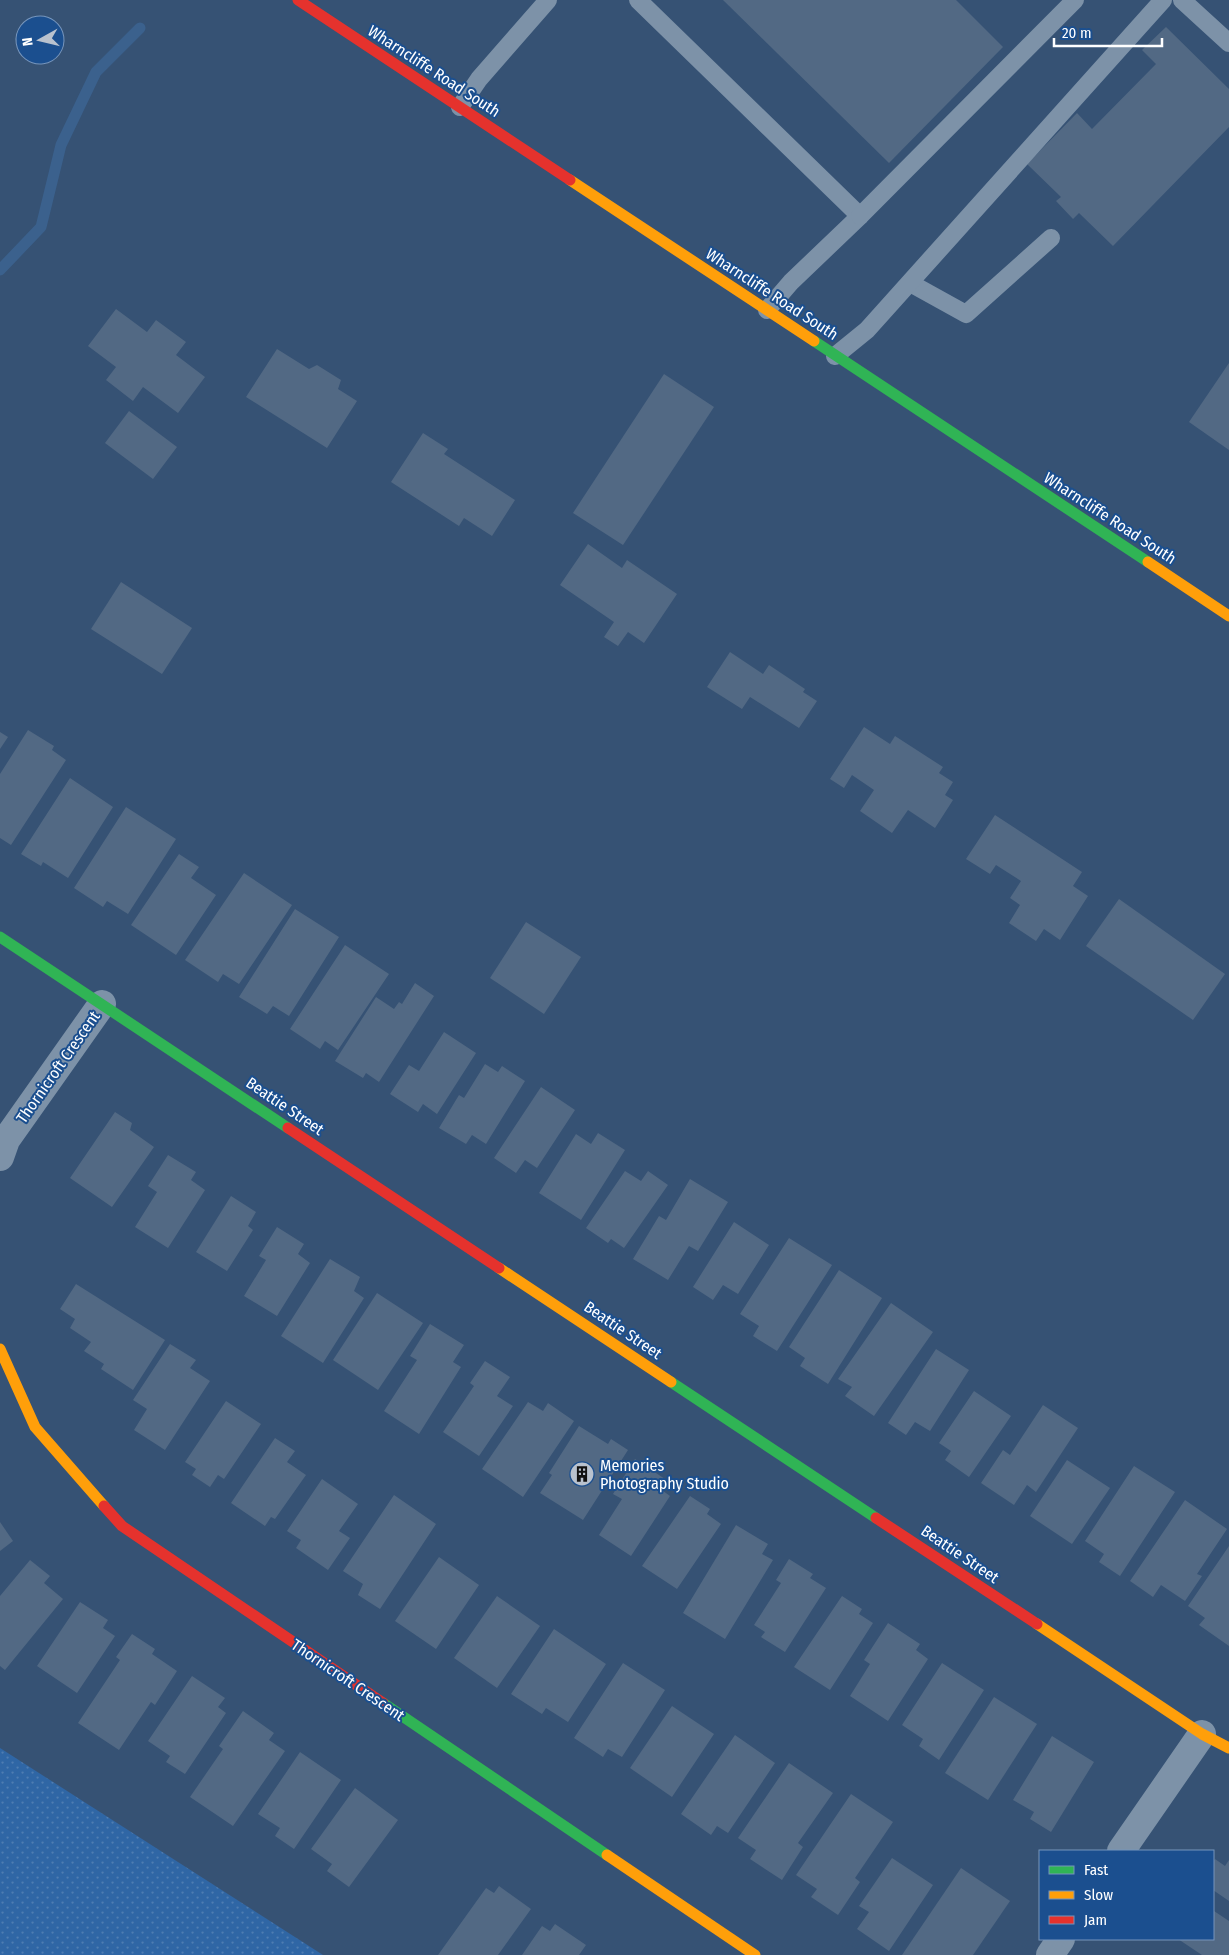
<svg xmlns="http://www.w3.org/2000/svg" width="1229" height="1955" font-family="'Fira Sans Condensed',sans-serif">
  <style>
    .grass { fill: url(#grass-dots) }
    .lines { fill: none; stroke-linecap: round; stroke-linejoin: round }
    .stream { stroke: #3b618d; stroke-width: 11 }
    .building { fill: #526984 }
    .lane { stroke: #7d92a8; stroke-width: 18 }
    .street { stroke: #7d92a8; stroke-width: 28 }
    .fast { stroke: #30b455; stroke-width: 11 }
    .slow { stroke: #ff9f0a; stroke-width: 11 }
    .jam { stroke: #e5322d; stroke-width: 11 }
    .labels { text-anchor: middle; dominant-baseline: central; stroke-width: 4; stroke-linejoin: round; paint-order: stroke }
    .street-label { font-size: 16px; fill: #fff; stroke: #1b4f8f }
    .poi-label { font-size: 16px; fill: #fff; stroke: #1b4f8f; text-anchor: start }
  </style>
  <defs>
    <pattern id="grass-dots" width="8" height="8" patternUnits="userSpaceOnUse" patternTransform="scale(1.25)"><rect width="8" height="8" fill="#2f66a5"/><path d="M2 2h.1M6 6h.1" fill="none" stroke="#4e7db2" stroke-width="1.8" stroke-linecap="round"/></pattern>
  </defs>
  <rect width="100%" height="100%" fill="#365274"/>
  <polygon class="grass" points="0,1748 323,1955 0,1955"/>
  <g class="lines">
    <polyline class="stream" points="0,270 41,227 61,145 96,72 140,28"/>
  </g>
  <g class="building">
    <polygon points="723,0 956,0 1003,47 889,163"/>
    <polygon points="1166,27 1229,89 1229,127 1113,246 1079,213 1073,219 1056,201 1061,197 1027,164 1077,113 1092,129 1156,64 1142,50"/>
    <polygon points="116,309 147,332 156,320 186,342 176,355 205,377 178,413 143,387 133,401 106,380 116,367 88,346"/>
    <polygon points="277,349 309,369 317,365 341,380 338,389 357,401 327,448 246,397"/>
    <polygon points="1229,363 1229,450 1189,422"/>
    <polygon points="664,374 714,407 623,545 573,513"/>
    <polygon points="129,411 177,447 153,479 105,443"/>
    <polygon points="423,433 448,449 444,454 515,500 492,536 464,518 459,526 391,482"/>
    <polygon points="588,544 622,568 627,560 677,594 644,643 628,632 618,646 604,637 614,622 560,585"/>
    <polygon points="121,582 192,628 162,674 91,629"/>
    <polygon points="730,652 763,674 769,665 805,689 803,692 817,701 799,728 750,697 742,709 707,687"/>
    <polygon points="864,727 890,744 895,736 943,767 939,773 953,782 945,795 953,800 935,828 908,810 892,833 860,811 874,790 852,775 844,788 830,779"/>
    <polygon points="28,730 54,746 52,750 66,760 11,845 0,838 0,774"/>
    <polygon points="0,732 8,737 0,749"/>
    <polygon points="70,778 113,807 68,878 43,862 41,866 21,854"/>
    <polygon points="126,807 176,839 128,914 107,901 103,907 74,888"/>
    <polygon points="995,815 1082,872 1073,886 1088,896 1060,940 1044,929 1036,941 1009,923 1020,905 1010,898 1021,881 996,865 990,874 966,859"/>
    <polygon points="179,854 199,867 191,878 216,895 176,955 131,925"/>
    <polygon points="244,873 292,905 239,984 223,974 218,982 185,960"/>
    <polygon points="1119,899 1225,974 1193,1020 1086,946"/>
    <polygon points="295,909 339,937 289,1016 273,1006 267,1014 239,997"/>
    <polygon points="526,922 581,957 544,1014 490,978"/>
    <polygon points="345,945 389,974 338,1050 325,1041 320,1049 290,1029"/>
    <polygon points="415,983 434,996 379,1082 366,1073 363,1078 335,1061 376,997 394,1009 399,1002 402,1004"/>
    <polygon points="444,1032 476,1053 437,1114 423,1104 418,1112 390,1094 409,1065 419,1071"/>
    <polygon points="485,1064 498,1072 502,1066 525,1081 486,1144 472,1135 466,1144 439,1128 459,1095 464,1098"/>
    <polygon points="541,1087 575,1110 537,1168 525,1160 516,1173 494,1158"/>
    <polygon points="115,1112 132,1123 130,1130 154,1147 112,1207 70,1178"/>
    <polygon points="598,1133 625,1150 581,1220 539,1193 576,1134 591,1144"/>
    <polygon points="168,1155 196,1172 191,1180 205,1190 168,1248 135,1227 157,1192 148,1186"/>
    <polygon points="625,1171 641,1181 648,1171 668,1185 624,1248 611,1239 608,1243 586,1228"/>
    <polygon points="690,1179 728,1202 698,1251 689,1246 668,1280 633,1259 659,1216 666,1220"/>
    <polygon points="231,1196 256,1212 248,1226 253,1230 227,1271 196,1252"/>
    <polygon points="734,1222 769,1245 738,1294 723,1285 713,1300 693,1287"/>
    <polygon points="277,1227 304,1244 298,1254 310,1263 277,1316 244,1296 266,1260 259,1256"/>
    <polygon points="789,1238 832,1265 777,1351 753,1336 759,1326 740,1314"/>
    <polygon points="330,1259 360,1277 354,1291 364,1298 323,1363 281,1336"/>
    <polygon points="839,1270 882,1298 828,1384 800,1366 805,1358 789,1347"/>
    <polygon points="76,1284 165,1340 133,1390 101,1369 104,1364 84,1351 91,1342 70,1328 75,1319 60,1309"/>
    <polygon points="377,1293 423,1323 378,1390 333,1360"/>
    <polygon points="891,1303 933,1332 874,1416 845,1396 852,1387 838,1379"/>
    <polygon points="430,1324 464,1345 453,1362 461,1367 419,1434 384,1411 417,1360 410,1356"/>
    <polygon points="170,1344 196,1360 190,1368 210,1381 165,1450 134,1430 147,1409 133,1400"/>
    <polygon points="936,1349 969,1370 930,1431 915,1422 906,1435 888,1423"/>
    <polygon points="485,1361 510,1377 497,1396 513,1406 479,1456 443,1432 474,1386 470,1383"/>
    <polygon points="974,1391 1011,1416 969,1477 945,1460 951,1451 939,1443"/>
    <polygon points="226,1401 261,1424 224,1479 218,1475 210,1487 192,1475 196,1469 185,1462"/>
    <polygon points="528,1402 543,1411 548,1403 574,1421 523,1497 482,1469"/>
    <polygon points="1043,1405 1078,1428 1036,1492 1027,1485 1014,1505 981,1483 1003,1450 1010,1455"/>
    <polygon points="579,1426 608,1444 611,1439 628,1450 583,1520 540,1493 552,1475 549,1473"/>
    <polygon points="275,1438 295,1451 287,1462 306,1475 275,1519 271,1517 265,1526 231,1503"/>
    <polygon points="635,1459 665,1479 659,1488 670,1496 631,1556 599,1535 622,1499 613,1494"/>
    <polygon points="1067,1460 1110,1488 1072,1544 1030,1516"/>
    <polygon points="1134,1466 1175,1492 1120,1576 1099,1562 1104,1554 1085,1541"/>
    <polygon points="322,1479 358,1504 339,1531 350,1538 328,1570 296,1548 301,1540 287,1531"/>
    <polygon points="394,1495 436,1524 380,1609 358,1595 363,1584 343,1571"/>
    <polygon points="690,1496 710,1509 707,1514 721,1524 677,1589 642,1566"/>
    <polygon points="1185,1500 1227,1529 1197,1574 1202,1576 1185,1601 1161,1585 1153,1597 1130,1581"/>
    <polygon points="0,1522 13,1541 0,1551"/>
    <polygon points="736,1525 768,1544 762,1554 773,1560 725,1639 683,1613"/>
    <polygon points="1229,1546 1229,1646 1199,1625 1205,1618 1188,1606"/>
    <polygon points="439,1557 479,1585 436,1649 395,1621"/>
    <polygon points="789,1559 813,1574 810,1578 826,1588 785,1652 761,1637 765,1632 754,1625 781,1583 776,1580"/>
    <polygon points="30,1560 50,1576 44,1583 63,1599 5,1670 0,1666 0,1596"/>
    <polygon points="497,1596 540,1626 497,1688 454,1658"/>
    <polygon points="842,1596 862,1609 859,1614 873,1623 830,1690 794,1667"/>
    <polygon points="80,1602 108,1620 103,1628 115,1636 77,1693 37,1666"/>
    <polygon points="888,1623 920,1644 916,1650 928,1659 888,1721 850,1696 870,1664 864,1660"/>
    <polygon points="554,1629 606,1664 568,1722 546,1708 542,1714 511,1694"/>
    <polygon points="132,1634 155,1649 152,1654 177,1671 155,1705 151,1702 119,1750 78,1723 120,1660 116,1657"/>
    <polygon points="623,1663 665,1690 622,1757 608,1749 603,1757 574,1738"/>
    <polygon points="942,1663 984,1690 939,1760 919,1746 923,1739 902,1725"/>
    <polygon points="192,1676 225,1698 218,1707 226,1713 185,1774 166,1762 170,1756 148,1741"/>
    <polygon points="994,1697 1037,1724 988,1800 945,1773"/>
    <polygon points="672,1706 714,1734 672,1797 630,1768"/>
    <polygon points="243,1711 274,1733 269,1740 285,1751 233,1826 190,1797 223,1749 219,1746"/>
    <polygon points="735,1735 775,1763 728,1833 717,1826 711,1835 681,1814"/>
    <polygon points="1052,1736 1094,1762 1051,1832 1030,1819 1034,1812 1013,1800"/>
    <polygon points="300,1752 341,1780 294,1849 275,1836 280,1828 258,1814"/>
    <polygon points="789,1763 833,1793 798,1843 803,1847 782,1880 750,1859 756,1850 738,1838"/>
    <polygon points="355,1788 398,1820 349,1887 327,1871 332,1864 311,1849"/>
    <polygon points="851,1794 893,1822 855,1878 860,1882 838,1915 811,1897 817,1889 796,1875"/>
    <polygon points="892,1858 933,1885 889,1951 857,1929 869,1912 859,1906"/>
    <polygon points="1215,1859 1225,1866 1229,1860 1229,1901 1213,1890 1213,1862"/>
    <polygon points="961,1868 1010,1901 973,1955 902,1955"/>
    <polygon points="499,1886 531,1909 498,1955 438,1955 486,1888 494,1893"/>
    <polygon points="1214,1911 1229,1921 1229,1955 1202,1955 1178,1939 1213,1939"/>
    <polygon points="555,1924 586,1945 579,1955 522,1955 542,1926 550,1931"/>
  </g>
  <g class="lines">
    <g class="lane">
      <polyline points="638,0 860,216 791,282 767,310"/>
      <polyline points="1182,0 1229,43"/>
      <polyline points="460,107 479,79 548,0"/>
      <polyline points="860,216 1075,0"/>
      <polyline points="910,283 966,314 1051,238"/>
      <polyline points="835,356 867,330 1163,0"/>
    </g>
    <g class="street">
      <polyline points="0,1157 6,1140 102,1004"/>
      <polyline points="1121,1851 1202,1734"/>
      <polyline points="1050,1955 1061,1939"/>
    </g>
    <g class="fast">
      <polyline points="814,341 1148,562"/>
      <polyline points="0,937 288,1128"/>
      <polyline points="671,1382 876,1518"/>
      <polyline points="383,1703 607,1855"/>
    </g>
    <g class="slow">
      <polyline points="570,180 814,341"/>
      <polyline points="1148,562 1229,616"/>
      <polyline points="499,1268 671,1382"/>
      <polyline points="0,1349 35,1427 104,1506"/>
      <polyline points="1037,1624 1202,1734 1229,1748"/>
      <polyline points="607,1855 755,1955"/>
    </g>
    <g class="jam">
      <polyline points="298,0 570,180"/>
      <polyline points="288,1128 499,1268"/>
      <polyline points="104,1506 122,1526 383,1703"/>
      <polyline points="876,1518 1037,1624"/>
    </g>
  </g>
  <defs>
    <symbol id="building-disc" viewBox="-11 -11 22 22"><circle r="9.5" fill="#b9c2ce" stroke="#1b4f8f"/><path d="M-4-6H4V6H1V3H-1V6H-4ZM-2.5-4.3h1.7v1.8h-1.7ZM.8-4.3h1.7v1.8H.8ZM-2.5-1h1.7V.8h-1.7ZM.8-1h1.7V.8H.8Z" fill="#111"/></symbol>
  </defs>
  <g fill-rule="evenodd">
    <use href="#building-disc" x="568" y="1460" width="28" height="28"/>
  </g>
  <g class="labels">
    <g class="street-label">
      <text transform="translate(434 71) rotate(33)">Wharncliffe Road South</text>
      <text transform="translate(772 294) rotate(33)">Wharncliffe Road South</text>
      <text transform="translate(1110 518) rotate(33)">Wharncliffe Road South</text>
      <text transform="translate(58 1067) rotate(-55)">Thornicroft Crescent</text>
      <text transform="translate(285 1106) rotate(34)">Beattie Street</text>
      <text transform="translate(623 1330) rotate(34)">Beattie Street</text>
      <text transform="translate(960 1554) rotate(34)">Beattie Street</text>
      <text transform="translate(348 1680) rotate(34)">Thornicroft Crescent</text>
    </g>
    <g class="poi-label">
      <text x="600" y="1465">Memories<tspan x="600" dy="18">Photography Studio</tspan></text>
    </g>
  </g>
  <rect x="1039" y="1850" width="175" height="90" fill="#1b4f8f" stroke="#7695bc"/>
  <rect x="1049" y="1866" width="25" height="8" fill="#30b455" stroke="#7695bc"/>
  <text x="1084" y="1875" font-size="15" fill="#ffffff">Fast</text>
  <rect x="1049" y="1891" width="25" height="8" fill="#ff9f0a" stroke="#7695bc"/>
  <text x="1084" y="1900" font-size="15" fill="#ffffff">Slow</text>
  <rect x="1049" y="1916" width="25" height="8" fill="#e5322d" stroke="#7695bc"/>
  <text x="1084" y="1925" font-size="15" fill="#ffffff">Jam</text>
  <g transform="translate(40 40) rotate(262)"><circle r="24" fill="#1b4f8f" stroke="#7695bc"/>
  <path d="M0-4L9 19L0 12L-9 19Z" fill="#b9c2ce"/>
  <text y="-8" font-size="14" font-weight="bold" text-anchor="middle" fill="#ffffff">N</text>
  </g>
  <path d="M1054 38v8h108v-8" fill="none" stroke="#ffffff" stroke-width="2.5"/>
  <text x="1062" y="38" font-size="15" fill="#ffffff" stroke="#1b4f8f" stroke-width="4" paint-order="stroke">20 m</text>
</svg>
